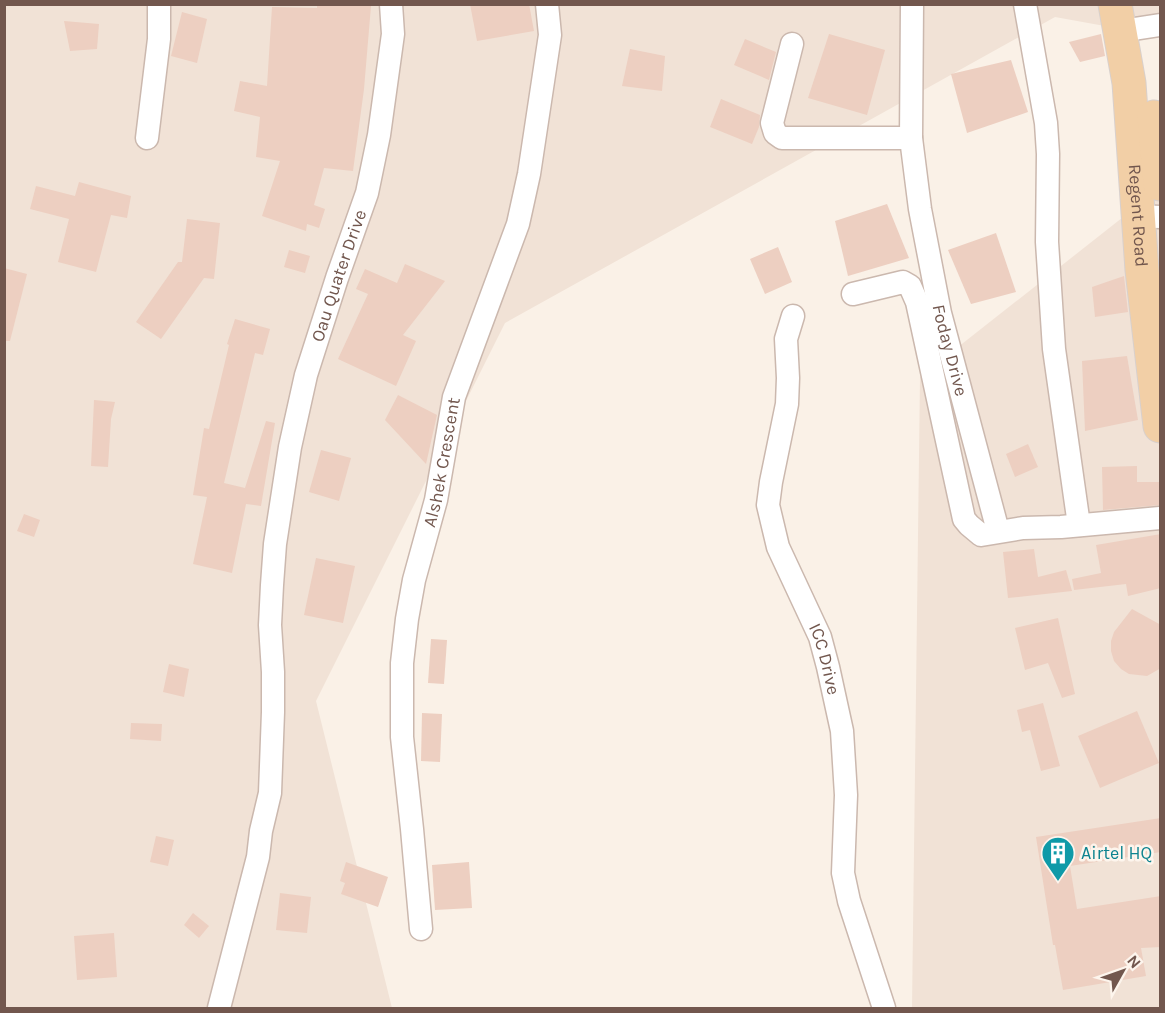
<svg xmlns="http://www.w3.org/2000/svg" width="1165" height="1013" font-family="Karla,sans-serif">
  <style>
    .residential { fill: #f1e2d6 }
    .building { fill: #edcfc1 }
    .lines { fill: none; stroke-linecap: round; stroke-linejoin: round }
    .minor-casing { stroke: #cbb8ae; stroke-width: 25 }
    .primary-casing { stroke: #d8d0cd; stroke-width: 35 }
    .minor { stroke: #fff; stroke-width: 22 }
    .primary { stroke: #f2cfa6; stroke-width: 33 }
    .labels { text-anchor: middle; dominant-baseline: central; stroke-width: 5; stroke-linejoin: round; paint-order: stroke }
    .street-label { font-size: 18px; fill: #72574e; stroke: #fdf5ed }
    .culture-label { font-size: 18px; fill: #0d838f; stroke: #fdf5ed; text-anchor: start }
  </style>
  <rect width="100%" height="100%" fill="#faf1e7"/>
  <g class="residential">
    <polygon points="5,5 1160,5 1160,36 1055,17 505,323 316,701 392,1008 5,1008"/>
    <polygon points="1160,188 1160,1008 912,1008 920,377"/>
  </g>
  <g class="building">
    <polygon points="317,4 371,6 364,89 353,171 324,168 314,205 325,209 319,228 307,224 306,231 262,216 280,161 256,157 260,117 234,111 240,81 267,86 272,7 317,8"/>
    <polygon points="470,4 529,4 534,31 477,41"/>
    <polygon points="182,12 207,19 197,63 171,56"/>
    <polygon points="64,21 99,24 97,49 70,51"/>
    <polygon points="829,34 885,50 867,115 808,98"/>
    <polygon points="1101,34 1105,56 1080,62 1069,42"/>
    <polygon points="745,39 776,52 769,80 734,65"/>
    <polygon points="630,49 665,56 662,91 622,86"/>
    <polygon points="1011,60 1028,112 967,133 951,74"/>
    <polygon points="721,99 760,115 759,127 752,144 710,127"/>
    <polygon points="79,182 131,196 127,218 111,215 96,272 58,262 69,219 30,209 36,186 75,196"/>
    <polygon points="887,204 909,258 848,276 835,221"/>
    <polygon points="187,219 220,223 214,279 204,278 161,339 136,322 178,262 182,262"/>
    <polygon points="996,233 1016,292 971,304 948,250"/>
    <polygon points="778,247 792,282 765,294 750,259"/>
    <polygon points="289,250 310,256 305,273 284,267"/>
    <polygon points="405,264 445,281 403,335 416,341 396,386 338,359 368,294 356,289 365,269 397,283"/>
    <polygon points="4,268 27,274 10,341 4,341"/>
    <polygon points="1124,276 1128,312 1095,317 1092,287"/>
    <polygon points="235,319 270,329 263,355 255,353 224,483 245,488 266,421 275,423 261,506 246,504 232,573 193,564 207,497 193,495 204,428 209,429 229,345 227,344"/>
    <polygon points="1127,356 1138,420 1085,431 1082,361"/>
    <polygon points="398,395 437,415 426,464 385,420"/>
    <polygon points="94,400 115,402 111,419 108,467 91,466"/>
    <polygon points="1028,444 1038,467 1015,477 1006,454"/>
    <polygon points="321,450 351,458 339,501 309,492"/>
    <polygon points="1137,466 1137,482 1160,482 1161,505 1103,510 1102,467"/>
    <polygon points="24,514 40,520 34,537 17,531"/>
    <polygon points="1161,534 1161,588 1128,596 1126,584 1074,590 1072,579 1101,573 1096,545"/>
    <polygon points="1034,549 1038,577 1066,570 1072,591 1008,598 1003,552"/>
    <polygon points="316,558 355,566 343,623 304,615"/>
    <polygon points="1132,609 1161,625 1161,668 1147,676 1129,674 1121,669 1114,661 1111,651 1111,641 1114,632"/>
    <polygon points="1058,618 1075,694 1062,698 1048,663 1025,670 1015,628"/>
    <polygon points="431,639 447,640 444,684 428,683"/>
    <polygon points="169,664 189,669 184,697 163,692"/>
    <polygon points="1043,703 1060,766 1041,771 1030,730 1022,732 1017,710"/>
    <polygon points="1137,711 1159,763 1100,788 1078,736"/>
    <polygon points="422,713 442,714 440,762 421,761"/>
    <polygon points="131,723 162,724 161,741 130,739"/>
    <polygon points="1161,818 1161,852 1070,866 1077,909 1161,896 1161,947 1141,948 1146,976 1063,990 1055,945 1053,945 1036,837"/>
    <polygon points="156,836 174,840 168,866 150,862"/>
    <polygon points="346,862 388,877 378,907 341,894 345,883 340,881"/>
    <polygon points="469,862 472,908 435,910 432,865"/>
    <polygon points="280,893 311,897 307,933 276,930"/>
    <polygon points="193,913 209,926 199,938 184,925"/>
    <polygon points="114,933 117,977 77,980 74,936"/>
  </g>
  <g class="lines">
    <defs>
      <g id="minor">
        <path id="s1" d="M912,4L911,138L920,209L940,313L998,531"/>
        <polyline points="1025,4 1046,123 1048,154 1047,242 1054,349 1079,525"/>
        <polyline points="1121,31 1160,25"/>
        <polyline points="792,44 772,123 775,133 782,138 911,138"/>
        <polyline points="147,138 159,39 159,4"/>
        <polyline points="1137,216 1160,217"/>
        <polyline points="853,294 903,282 910,286 917,302 964,519 969,525 981,535 1023,528 1061,527 1160,518"/>
        <path id="s2" d="M793,316L786,339L788,378L787,404L771,482L768,505L778,547L820,637L828,667L842,731L846,795L843,873L849,901L884,1008"/>
        <path id="s3" d="M421,929L412,829L402,737V663L407,619L414,580L436,500L454,397L518,224L529,174L550,35L547,4"/>
        <path id="s4" d="M219,1008L258,857L261,831L270,793L273,712V672L270,625L272,585L275,544L290,447L306,375L337,278L367,193L379,135L393,34L391,4"/>
      </g>
      <g id="primary">
        <path id="s5" d="M1115,4L1129,83L1142,270L1160,426"/>
        <polyline points="1154,117 1160,184"/>
      </g>
    </defs>
    <use href="#minor" class="minor-casing"/>
    <use href="#primary" class="primary-casing"/>
    <use href="#minor" class="minor"/>
    <use href="#primary" class="primary"/>
  </g>
  <defs>
    <symbol id="building-pin" viewBox="-11 -11 22 30"><path d="M0 17L-7.5 6A9.5 9.5 0 1 1 7.5 6Z" fill="#0f9aa8" stroke="#fdf5ed"/><path d="M-4-6H4V6H1V3H-1V6H-4ZM-2.5-4.3h1.7v1.8h-1.7ZM.8-4.3h1.7v1.8H.8ZM-2.5-1h1.7V.8h-1.7ZM.8-1h1.7V.8H.8Z" fill="#fff"/></symbol>
  </defs>
  <g fill-rule="evenodd">
    <use href="#building-pin" x="1039" y="834" width="38" height="52"/>
  </g>
  <g class="labels">
    <g class="street-label">
      <text stroke="none"><textPath href="#s5" startOffset="213">Regent Road</textPath></text>
      <text stroke="none"><textPath href="#s4" startOffset="747">Oau Quater Drive</textPath></text>
      <text stroke="none"><textPath href="#s1" startOffset="350">Foday Drive</textPath></text>
      <text stroke="none"><textPath href="#s3" startOffset="472">Alshek Crescent</textPath></text>
      <text stroke="none"><textPath href="#s2" startOffset="357">ICC Drive</textPath></text>
    </g>
    <g class="culture-label">
      <text x="1081" y="853">Airtel HQ</text>
    </g>
  </g>
  <rect width="1165" height="1013" fill="none" stroke="#72574e" stroke-width="12"/>
  <g transform="translate(1123 971) rotate(50)" stroke="#fdf5ed" stroke-width="4.5" paint-order="stroke">
  <path d="M0-4.5L10 22L0 15L-10 22Z" fill="#72574e"/>
  <text y="-9" font-size="16" font-weight="bold" text-anchor="middle" fill="#72574e">N</text>
  </g>
</svg>
